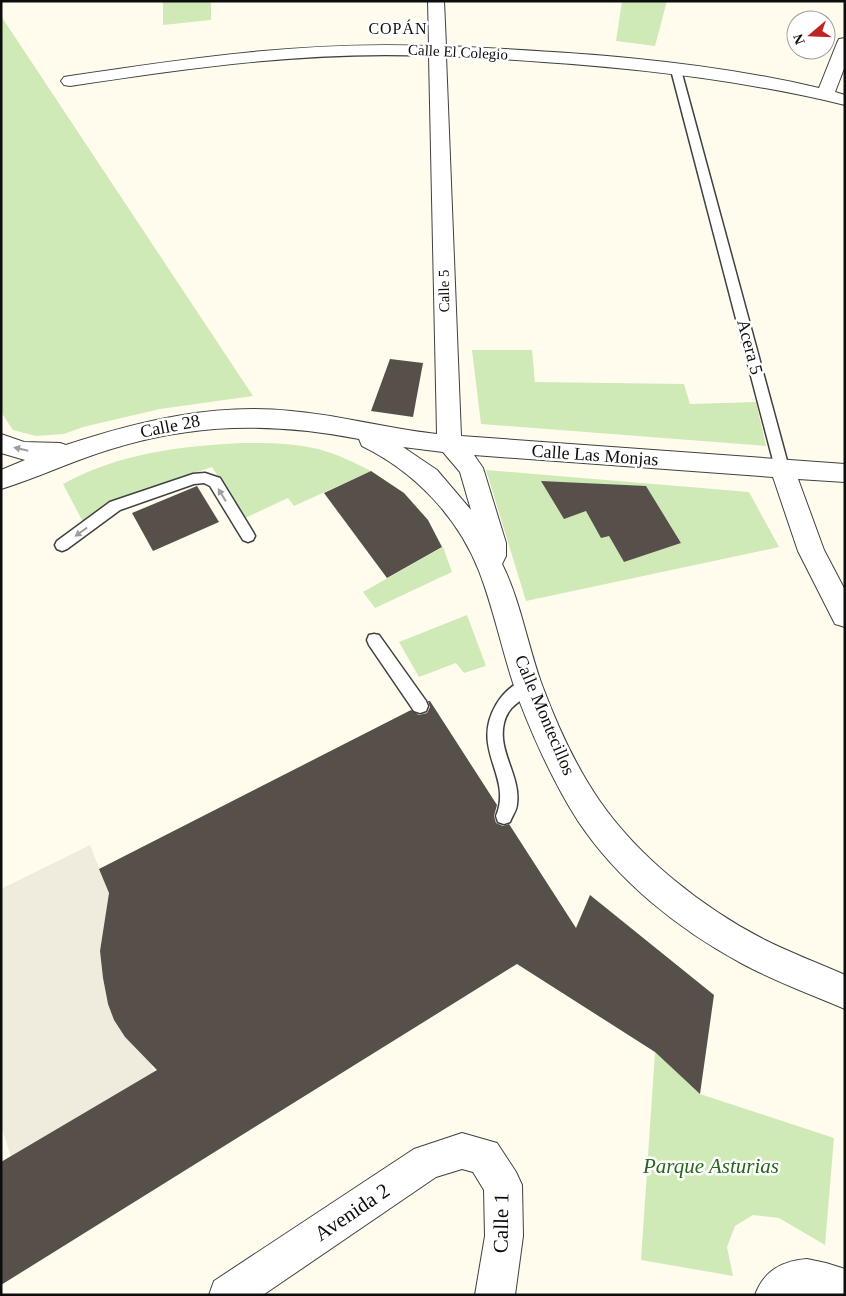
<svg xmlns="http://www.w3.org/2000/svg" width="846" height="1296" font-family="Georgia,serif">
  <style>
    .green { fill: #cfeab7; fill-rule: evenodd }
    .plaza { fill: #efebdd }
    .building { fill: #564f4a }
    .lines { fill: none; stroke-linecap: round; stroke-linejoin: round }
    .lane-casing { stroke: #404040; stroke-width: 3 }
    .street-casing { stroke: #404040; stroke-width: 2 }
    .lane { fill: #fff; fill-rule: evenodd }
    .street { fill: #fff; fill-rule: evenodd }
    .oneway { fill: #9e9e9e }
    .labels { text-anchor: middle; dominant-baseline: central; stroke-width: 5; stroke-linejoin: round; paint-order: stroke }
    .far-street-label { font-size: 15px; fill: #0d0d0d; stroke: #fff }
    .far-neighbourhood-label { font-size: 16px; letter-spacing: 1px; fill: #0d0d0d; stroke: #fff }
    .street-label { font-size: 18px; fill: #0d0d0d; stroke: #fff }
    .near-park-label { font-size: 21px; font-style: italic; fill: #29661d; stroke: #fff }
    .near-street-label { font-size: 21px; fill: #0d0d0d; stroke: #fff }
  </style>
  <rect width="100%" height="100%" fill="#fffcee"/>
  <g class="green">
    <polygon points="163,1 211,1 211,20 163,25"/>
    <polygon points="622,1 667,1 655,46 616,41"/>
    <polygon points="1,16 253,396 160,409 83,427 64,434 36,436 13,430 1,412"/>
    <polygon points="472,350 532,350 535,382 684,384 690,404 756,402 766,446 481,424"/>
    <path d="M244,443C272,443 301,443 328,452C343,457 357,464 371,471L294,506L288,498L245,518L212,467L110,502L83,522L63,484C119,453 181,446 244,443Z"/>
    <path d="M486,470L749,492L779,547L526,601ZM560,482L646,487L681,543L624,562L609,536L586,511L564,518Z"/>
    <polygon points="443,547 452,572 375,608 363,592"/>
    <polygon points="467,615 486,666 464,673 456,663 419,677 399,642"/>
    <polygon points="655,1052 700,1094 834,1138 825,1245 779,1218 753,1215 735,1226 727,1247 733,1276 641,1260"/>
  </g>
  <polygon class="plaza" points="90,845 109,893 100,951 103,978 108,1004 114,1020 125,1037 151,1064 154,1072 11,1157 1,1125 1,889"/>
  <g class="building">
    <polygon points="390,359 423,363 413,417 371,411"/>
    <polygon points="371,471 404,493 428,520 442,547 387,578 324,493"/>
    <polygon points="541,481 646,486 681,543 624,562 609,536 601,538 586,511 564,519"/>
    <polygon points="197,486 219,522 153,551 132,513"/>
    <polygon points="428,701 430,701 497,805 494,816 496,823 503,826 509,824 576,928 590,895 714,995 700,1094 655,1052 517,964 1,1285 1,1162 157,1070 125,1037 114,1020 108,1004 103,978 100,951 109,893 99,869 411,710 419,715 427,713 430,707"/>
  </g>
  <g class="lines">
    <defs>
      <g id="lane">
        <polygon points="676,67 681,70 789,468 787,472 777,472 775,468 671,70"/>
        <polygon points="205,473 220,478 253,532 255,536 253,540 248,542 243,540 210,486 204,483 194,484 120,510 67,549 62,551 57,549 55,545 57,541 110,502 193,474"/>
        <polygon points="374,634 379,635 426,701 428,706 426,711 420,713 414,711 369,645 367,640 369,635"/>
        <path d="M528,678L533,680L536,685C529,700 509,701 504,723C497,751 521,776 517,804C517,810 512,816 510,822L504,824L498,822L496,816C513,776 470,750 496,705C503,693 514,683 528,678Z"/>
      </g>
      <g id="street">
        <path d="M428,1H444L446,46C570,52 697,59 819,88L837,43L839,39L845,38V66L835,92L845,95V105C714,73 580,63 446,56L461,436L845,464V482L798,479L824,550L845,590V627L835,624L798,551L773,477L474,455L483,468L506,543V556L502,564C520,599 528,647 542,685C557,725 575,765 599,800C639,858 703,908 765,940C791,953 818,963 845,975V1009C810,994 774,981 741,963C678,929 618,881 578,821C553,782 528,727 513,683C501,646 493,607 479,571C458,517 414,471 362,446L359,439C272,422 193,423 108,450C72,461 37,478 1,489V470L25,460L1,453V434L24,442L60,443L66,445C139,421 214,403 291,411C340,415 388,429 437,434L429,56C308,51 189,68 70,86L64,85L61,81L64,77L70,76C189,58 308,41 429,46ZM403,447L443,452L460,472L471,510L437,470Z"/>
        <polygon points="462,1133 497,1143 516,1172 522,1185 523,1236 515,1295 475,1295 485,1236 484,1190 473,1172 462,1169 436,1177 263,1295 209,1295 214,1281 414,1149"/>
        <path d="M807,1259L826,1263L845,1269V1295H755C764,1271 781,1261 807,1259Z"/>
      </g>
    </defs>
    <use href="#lane" class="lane-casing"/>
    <use href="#street" class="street-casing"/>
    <use href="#lane" class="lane"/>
    <use href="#street" class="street"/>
  </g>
  <defs><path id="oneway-solid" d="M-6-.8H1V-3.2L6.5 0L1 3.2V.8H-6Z" transform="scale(1.25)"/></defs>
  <g class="oneway">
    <use href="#oneway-solid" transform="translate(21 449) rotate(-167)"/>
    <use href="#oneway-solid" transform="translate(222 495) rotate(-122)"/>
    <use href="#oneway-solid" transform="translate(81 532) rotate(144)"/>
  </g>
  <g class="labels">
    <g class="far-street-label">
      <text transform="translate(458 52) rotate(3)">Calle El Colegio</text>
      <text transform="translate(444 291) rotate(-91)">Calle 5</text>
    </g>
    <g class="far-neighbourhood-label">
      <text x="398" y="28">COPÁN</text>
    </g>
    <g class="street-label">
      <text transform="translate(750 347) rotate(75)">Acera 5</text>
      <text transform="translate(170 426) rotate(-11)">Calle 28</text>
      <text transform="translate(595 455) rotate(4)">Calle Las Monjas</text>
      <text transform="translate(545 715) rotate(67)">Calle Montecillos</text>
    </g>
    <g class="near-park-label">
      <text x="711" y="1166">Parque Asturias</text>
    </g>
    <g class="near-street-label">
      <text transform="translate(352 1212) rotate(-34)">Avenida 2</text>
      <text transform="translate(501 1223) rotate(-89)">Calle 1</text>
    </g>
  </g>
  <rect width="846" height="1296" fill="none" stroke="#0d0d0d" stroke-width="5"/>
  <g transform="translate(811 35) rotate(251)"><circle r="24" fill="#ffffff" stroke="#9e9e9e"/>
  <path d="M0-4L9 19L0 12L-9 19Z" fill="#c02324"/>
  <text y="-8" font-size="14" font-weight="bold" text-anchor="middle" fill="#0d0d0d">N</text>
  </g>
</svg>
